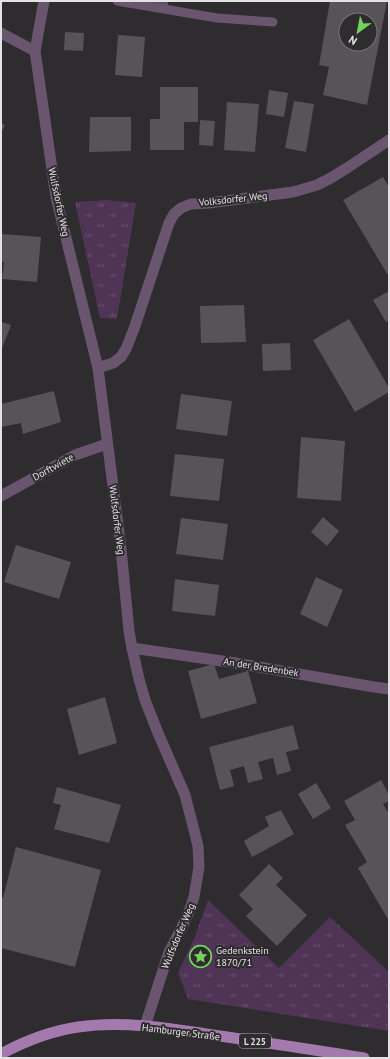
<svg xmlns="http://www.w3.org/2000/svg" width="390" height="1059" font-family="'PT Sans',sans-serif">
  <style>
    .grass { fill: url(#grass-tufts) }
    .building { fill: #575358; fill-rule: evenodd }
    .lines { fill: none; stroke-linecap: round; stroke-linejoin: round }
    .service { stroke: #69556e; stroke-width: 9 }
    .minor { stroke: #69556e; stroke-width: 11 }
    .primary { stroke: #a47aae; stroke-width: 11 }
    .labels { text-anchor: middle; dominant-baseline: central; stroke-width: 4; stroke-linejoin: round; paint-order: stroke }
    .shield { fill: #2f2c30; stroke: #aeabae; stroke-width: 1 }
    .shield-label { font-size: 9px; font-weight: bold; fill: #e4e1e4 }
    .street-label { font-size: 10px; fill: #e4e1e4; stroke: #2f2c30 }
    .poi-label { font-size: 10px; fill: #e4e1e4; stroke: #2f2c30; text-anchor: start }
  </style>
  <defs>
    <pattern id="grass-tufts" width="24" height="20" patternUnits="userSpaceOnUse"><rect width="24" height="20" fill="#4f3455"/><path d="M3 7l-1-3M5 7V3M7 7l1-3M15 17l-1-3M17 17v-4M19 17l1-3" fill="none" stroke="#68516d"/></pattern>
  </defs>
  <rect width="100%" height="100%" fill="#2f2c30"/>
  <g class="grass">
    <polygon points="107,200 136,203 117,319 100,318 75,202"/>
    <polygon points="208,900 279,968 330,917 389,972 389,1031 188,999 178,973 196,934"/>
  </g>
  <g class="building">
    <polygon points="139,1 168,1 168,7"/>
    <path d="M330,1H387L367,105L323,95L329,67L319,65ZM346,20H370V44H346Z"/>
    <polygon points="65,32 84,33 83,51 64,50"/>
    <polygon points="118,35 145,37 142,77 115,75"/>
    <polygon points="160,87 198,87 198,122 184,122 184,150 150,150 150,119 160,119"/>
    <polygon points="269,90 288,93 284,117 266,114"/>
    <polygon points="294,101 314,104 306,152 285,148"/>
    <polygon points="227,102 259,104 255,152 224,150"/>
    <polygon points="90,117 131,117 131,151 89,152"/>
    <polygon points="200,120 215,121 213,146 199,145"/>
    <polygon points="1,123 5,125 1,133"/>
    <polygon points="383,177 389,187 389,277 343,200"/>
    <polygon points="1,234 41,237 37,282 2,279 4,262 1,262"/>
    <polygon points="389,291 389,320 386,322 373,300"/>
    <polygon points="244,305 246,342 201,343 200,306"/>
    <polygon points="349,319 389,388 389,392 355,412 313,340"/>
    <polygon points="1,322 11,325 1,351"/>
    <polygon points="290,343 291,370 263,371 262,344"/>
    <polygon points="54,391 61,422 23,434 21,423 1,427 1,404"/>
    <polygon points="181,394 232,401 227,436 176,429"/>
    <polygon points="301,437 345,441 341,501 297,498"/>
    <polygon points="175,454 224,459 219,501 170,496"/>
    <polygon points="323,517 339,531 327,546 311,532"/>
    <polygon points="181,518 228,524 223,560 176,554"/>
    <polygon points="16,545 71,562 59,599 4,582"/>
    <polygon points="316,577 343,590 327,627 300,614"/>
    <polygon points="175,579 219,585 215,616 172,611"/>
    <polygon points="214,664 219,679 248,671 257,703 201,719 188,671"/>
    <polygon points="105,697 117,743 79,755 67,709"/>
    <polygon points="293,725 299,749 286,752 291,771 277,775 273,758 258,762 263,779 248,783 244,766 230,770 234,786 220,790 209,747"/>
    <polygon points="381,780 389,795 389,801 383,804 389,814 389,921 358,868 367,862 345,825 355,820 344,801"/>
    <polygon points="316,783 331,808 313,819 298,794"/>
    <polygon points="57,787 121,805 109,843 54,829 61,805 53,803"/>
    <polygon points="281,810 294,834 252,857 244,841 269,826 265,817"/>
    <polygon points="16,847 101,870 75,967 1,948 1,897 3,898"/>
    <polygon points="269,864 283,878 276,885 307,915 277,946 246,916 253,909 239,895"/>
  </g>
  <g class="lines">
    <polyline class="service" points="117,1 217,18 273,22"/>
    <g class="minor">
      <polyline points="44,1 35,51 56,197 98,368 121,549 129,631 132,648 139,679 145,700 158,733 185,795 194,830 198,846 199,867 194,897 190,909 181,929 169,952 145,1026"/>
      <polyline points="1,33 35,51"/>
      <polyline points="98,368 113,363 121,357 126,349 135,326 169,223 174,214 181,208 191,204 209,203 293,192 317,185 329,179 347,168 389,140"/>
      <polyline points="1,496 75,455 107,444"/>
      <polyline points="132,648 236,663 374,687 389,689"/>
    </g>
    <path class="primary" d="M1,1054C25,1041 51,1031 78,1027C125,1020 174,1029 220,1036C268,1043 316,1050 364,1058"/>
  </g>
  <defs>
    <symbol id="sight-ring" viewBox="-11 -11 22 22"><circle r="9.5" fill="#2f2c30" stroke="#73d25d" stroke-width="1.5"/><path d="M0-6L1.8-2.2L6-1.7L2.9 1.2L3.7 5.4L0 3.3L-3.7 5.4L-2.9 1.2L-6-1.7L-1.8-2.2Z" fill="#73d25d"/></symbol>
  </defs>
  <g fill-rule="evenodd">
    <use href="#sight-ring" x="188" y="944" width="25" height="25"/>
  </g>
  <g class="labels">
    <rect class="shield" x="239" y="1034" width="32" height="14" rx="3"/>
    <g class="shield-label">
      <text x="255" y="1041">L 225</text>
    </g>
    <g class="street-label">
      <text transform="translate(233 199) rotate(-6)">Volksdorfer Weg</text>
      <text transform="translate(59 202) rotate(78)">Wulfsdorfer Weg</text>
      <text transform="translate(53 467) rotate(-29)">Dorftwiete</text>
      <text transform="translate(117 520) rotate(83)">Wulfsdorfer Weg</text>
      <text transform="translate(261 667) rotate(9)">An der Bredenbek</text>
      <text transform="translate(178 936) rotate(-67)">Wulfsdorfer Weg</text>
      <text transform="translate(181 1032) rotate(7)">Hamburger Straße</text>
    </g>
    <g class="poi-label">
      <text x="216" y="950">Gedenkstein<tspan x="216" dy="12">1870/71</tspan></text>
    </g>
  </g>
  <rect width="390" height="1059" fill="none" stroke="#e4e1e4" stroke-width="4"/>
  <g transform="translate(358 32) rotate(212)"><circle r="19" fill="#2f2c30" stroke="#777478"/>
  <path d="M0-3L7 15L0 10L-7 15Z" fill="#73d25d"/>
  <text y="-6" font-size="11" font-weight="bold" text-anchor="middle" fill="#e4e1e4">N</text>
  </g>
</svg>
